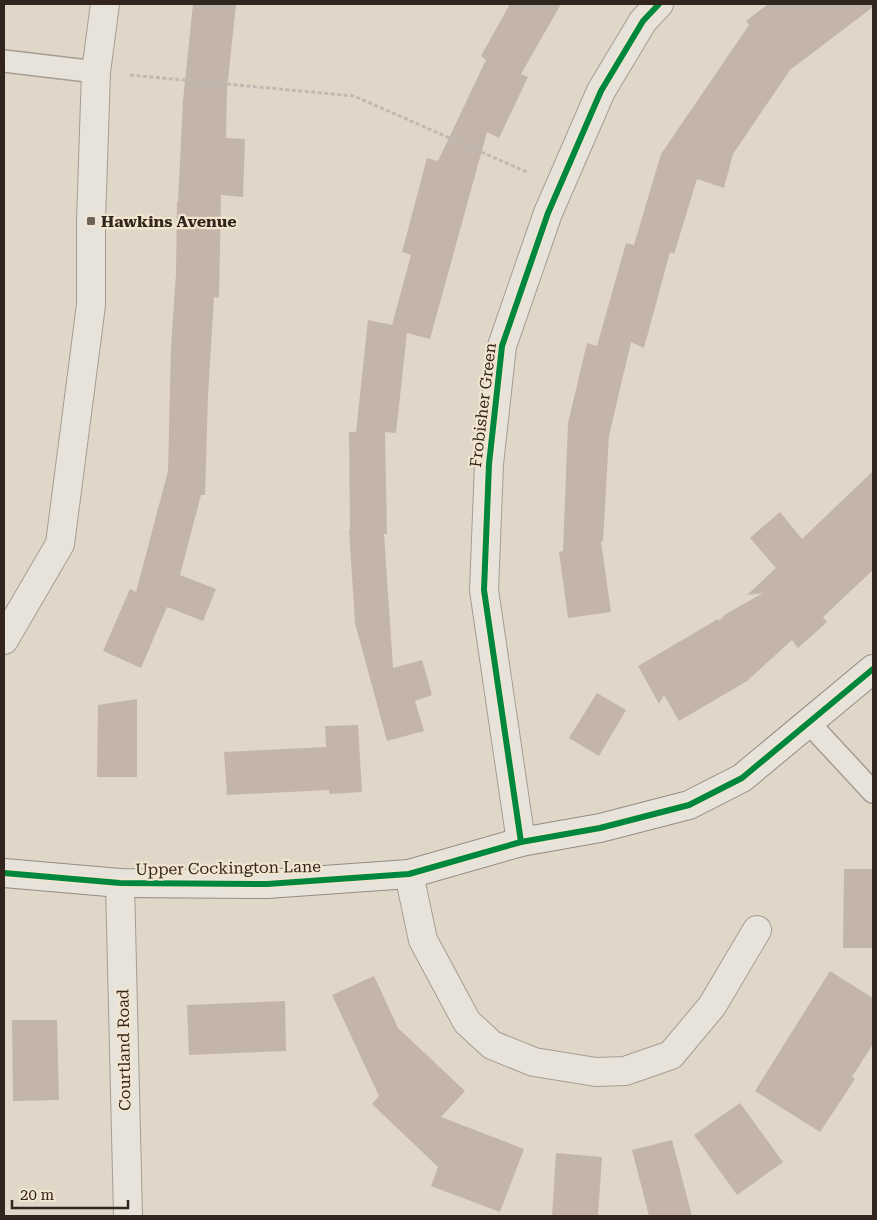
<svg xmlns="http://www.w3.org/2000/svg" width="877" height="1220" font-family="'Roboto Serif',serif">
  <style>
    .building { fill: #c3b5aa }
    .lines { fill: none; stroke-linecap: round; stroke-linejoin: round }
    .lane-casing { stroke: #a59d93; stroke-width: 24 }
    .street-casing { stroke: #a59d93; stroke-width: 30 }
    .secondary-casing { stroke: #948c83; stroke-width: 30 }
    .path { stroke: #c1bab2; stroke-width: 3; stroke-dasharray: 4 2.5; stroke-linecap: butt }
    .lane { stroke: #e8e3da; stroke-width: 21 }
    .street { stroke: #e8e3da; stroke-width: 28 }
    .secondary { stroke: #e8e3da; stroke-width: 28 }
    .cycleway-casing { stroke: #f1e5cf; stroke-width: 9 }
    .cycleway { stroke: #00873e; stroke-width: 6 }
    .poi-dot { fill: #6f6359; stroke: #f1e5cf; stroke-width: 2 }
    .labels { text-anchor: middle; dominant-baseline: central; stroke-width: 4.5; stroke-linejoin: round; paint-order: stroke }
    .poi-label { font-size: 16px; font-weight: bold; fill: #32251d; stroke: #f1e5cf; text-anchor: start }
    .street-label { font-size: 16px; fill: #32251d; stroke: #f1e5cf }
  </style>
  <rect width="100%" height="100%" fill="#e0d7c9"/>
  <g class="building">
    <polygon points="193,4 236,4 227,89 226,138 245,139 243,197 221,195 219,298 214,297 208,395 205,495 201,495 180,575 216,589 203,621 167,607 141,668 103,651 130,589 136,592 168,471 171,347 176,273 177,202 178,202 183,101"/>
    <polygon points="510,4 561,4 521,74 528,77 499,138 487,132 430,339 407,333 396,433 385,432 387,534 384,534 393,668 422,660 432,695 415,701 424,731 387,741 355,623 349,530 350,530 349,432 356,432 368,320 392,325 411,255 402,252 427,158 438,161 486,60 481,56"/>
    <polygon points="768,4 873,4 873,7 790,70 733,154 724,188 697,179 674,254 670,252 644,348 631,342 609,436 603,541 601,541 611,612 568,618 559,552 563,551 568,423 587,343 597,346 626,243 634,245 661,154 749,25 746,21"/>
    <polygon points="873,471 873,570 823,617 827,622 798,648 792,640 747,681 679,721 664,695 659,704 638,666 718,619 719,621 726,614 763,593 747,595 776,568 750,538 780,512 802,539"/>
    <polygon points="597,693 626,710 599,756 569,738"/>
    <polygon points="137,699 137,777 97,777 98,705"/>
    <polygon points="358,725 362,792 329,794 329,790 227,795 224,752 326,747 325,726"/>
    <polygon points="844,869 873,869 873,948 843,948"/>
    <polygon points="830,971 873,998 873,1044 852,1077 855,1079 820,1132 755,1091"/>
    <polygon points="374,976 398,1028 465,1091 441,1117 524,1149 500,1212 431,1186 438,1167 372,1104 379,1096 332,995"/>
    <polygon points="285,1001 286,1051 189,1055 187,1005"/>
    <polygon points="12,1020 57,1020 59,1100 13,1101"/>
    <polygon points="740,1103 783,1162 737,1195 694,1135"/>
    <polygon points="672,1140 692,1216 649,1216 632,1150"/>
    <polygon points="556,1153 602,1157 598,1216 552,1216"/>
  </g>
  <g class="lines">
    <defs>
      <g id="lane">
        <polyline points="4,61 96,72"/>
        <polyline points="808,722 873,792"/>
      </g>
      <g id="street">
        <polyline points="4,640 60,544 91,305 91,221 96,72 105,4"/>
        <polyline points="521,842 484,590 489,464 502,346 548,213 601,91 643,21 659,4"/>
        <polyline points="409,874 423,940 467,1022 492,1045 534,1062 596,1072 625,1071 671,1055 712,1006 757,930"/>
        <polyline points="120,883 128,1216"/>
      </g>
      <polyline id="secondary" points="4,873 120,883 267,884 409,874 521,842 600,828 689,805 742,778 873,669"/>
    </defs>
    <use href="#lane" class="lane-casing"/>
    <use href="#street" class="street-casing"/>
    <use href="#secondary" class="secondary-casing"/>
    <polyline class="path" points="130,75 354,96 529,173"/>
    <use href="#lane" class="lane"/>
    <use href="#street" class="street"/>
    <use href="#secondary" class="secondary"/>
    <defs>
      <g id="cycleway">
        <polyline points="521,842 484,590 489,464 502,346 548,213 601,91 643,21 659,4"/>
        <polyline points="4,873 120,883 267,884 409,874 521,842 600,828 689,805 742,778 873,669"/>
      </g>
    </defs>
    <use href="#cycleway" class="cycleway-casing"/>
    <use href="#cycleway" class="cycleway"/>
  </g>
  <rect class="poi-dot" x="86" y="216" width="10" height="10" rx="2.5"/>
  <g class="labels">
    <g class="poi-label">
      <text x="101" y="221">Hawkins Avenue</text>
    </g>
    <g class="street-label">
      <text transform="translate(483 405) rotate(-83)">Frobisher Green</text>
      <text transform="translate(228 868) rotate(-1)">Upper Cockington Lane</text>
      <text transform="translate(124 1050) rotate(-91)">Courtland Road</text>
    </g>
  </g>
  <rect width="877" height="1220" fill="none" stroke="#32251d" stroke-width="10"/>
  <path d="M12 1200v8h116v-8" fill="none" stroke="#32251d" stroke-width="2.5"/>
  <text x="20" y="1200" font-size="15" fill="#32251d" stroke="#f1e5cf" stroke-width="4" paint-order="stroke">20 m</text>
</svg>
